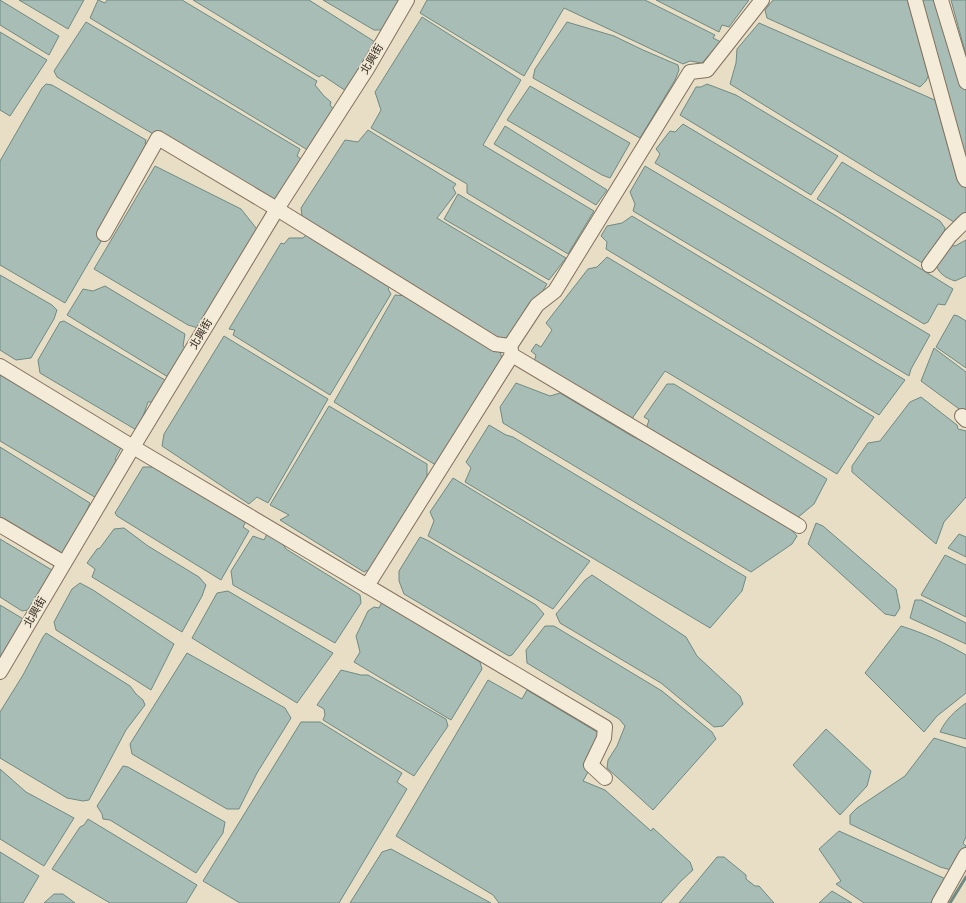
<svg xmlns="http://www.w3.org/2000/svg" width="966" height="903" font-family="Bitter,'Noto Sans TC',serif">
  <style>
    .water { fill: #a7bdb6; stroke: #6f8a83 }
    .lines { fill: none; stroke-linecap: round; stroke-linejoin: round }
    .stream { stroke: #6f8a83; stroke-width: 3 }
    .minor-casing { stroke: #82705e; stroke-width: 16 }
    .minor { stroke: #f4ecd8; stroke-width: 14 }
    .labels { text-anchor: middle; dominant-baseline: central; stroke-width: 3.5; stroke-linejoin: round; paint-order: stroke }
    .street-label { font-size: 11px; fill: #342920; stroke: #f1e8d5 }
  </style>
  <rect width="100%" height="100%" fill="#e8dec6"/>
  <g class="water">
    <polygon points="0,0 59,36 49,55 0,25"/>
    <polygon points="19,0 84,0 68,29"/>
    <polygon points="98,0 105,3 107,0 182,0 317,81 315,85 324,96 331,102 330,105 335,111 311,152 90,18"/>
    <polygon points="193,0 309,0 375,42 346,91 322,75 319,77"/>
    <polygon points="323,0 401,0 386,26 381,30 374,30"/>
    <polygon points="427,0 645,0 715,35 713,38 721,42 702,63 690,61 683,64 564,8 524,76 420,13"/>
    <polygon points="656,0 749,0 729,27 722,25 719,32"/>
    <polygon points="773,0 909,0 930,72 926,81 920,87 767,18 765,10"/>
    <polygon points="919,0 936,0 966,90 966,166"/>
    <polygon points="951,0 966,0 966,55"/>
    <polygon points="422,17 521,80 483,145 594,211 568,254 467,193 467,184 371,128 381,110 375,92"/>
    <polygon points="86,22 300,149 297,156 301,159 278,203 197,160 57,77 54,71"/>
    <polygon points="567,22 614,36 643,50 678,65 679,70 675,80 640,138 533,78 535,69"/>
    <polygon points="759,23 937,101 966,181 966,215 954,222 730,84 736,63 737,49"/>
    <polygon points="0,32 47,60 10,116 0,110"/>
    <polygon points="46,84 52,85 146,140 145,144 155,150 151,156 65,303 0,265 0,161 42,88"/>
    <polygon points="707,84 736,95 838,156 811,195 680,115 696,87 701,87"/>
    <polygon points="530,86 630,143 610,178 602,175 507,120"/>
    <polygon points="683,124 833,214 953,289 945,305 938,304 928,322 924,324 655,163 660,154 656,149 670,131 675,132"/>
    <polygon points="505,126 607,190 596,205 494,144"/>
    <polygon points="368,130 456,184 453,188 456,193 437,218 547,284 512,341 499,341 303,224 301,208 345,140 358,142"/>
    <polygon points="842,162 940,221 945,228 944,239 924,264 817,199"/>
    <polygon points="155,166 241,209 260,233 201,329 188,325 94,269"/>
    <polygon points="645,166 930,335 911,369 909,376 633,211 635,204 630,192"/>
    <polygon points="458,194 566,258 549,280 444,219"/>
    <polygon points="632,216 905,380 879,415 606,249 607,242 601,236 607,226 622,223"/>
    <polygon points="306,235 391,286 388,289 391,294 330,395 233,335 235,330 229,329 281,243 284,244 289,238 303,238"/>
    <path d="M966,240V276L955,281C946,278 939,274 936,265L948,245L955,246Z"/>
    <polygon points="607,257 874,417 837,474 665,371 629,423 534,362 536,355 531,351 536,344 541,347 552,330 546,323 588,269 597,267"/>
    <polygon points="0,275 52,305 57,310 54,319 31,358 16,360 0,350"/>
    <polygon points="105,286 185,334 183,346 190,352 168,377 67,315 83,289 93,291"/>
    <polygon points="395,295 407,296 500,351 503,363 444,459 434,464 334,402"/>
    <polygon points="954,315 958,316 966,321 966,368 936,347"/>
    <polygon points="64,321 170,383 159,402 148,402 138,431 40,373 38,360 60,322"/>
    <polygon points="224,336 328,399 268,503 257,497 249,504 162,446 164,434"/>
    <polygon points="934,348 966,372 966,414 921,381"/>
    <polygon points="0,375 114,443 114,444 121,448 115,459 118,463 98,499 0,441"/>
    <polygon points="516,383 550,396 560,393 630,435 663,452 789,527 797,536 792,544 751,572 503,423 500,407"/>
    <polygon points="667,384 674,384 827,479 814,504 796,519 646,429 649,420 644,417"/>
    <polygon points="921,397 957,425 958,429 966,431 966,497 944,522 936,544 852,472 852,466 868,443 880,441 910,402"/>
    <polygon points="329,406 427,464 427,489 377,565 364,572 280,520 289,515 270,505"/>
    <polygon points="489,425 506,435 513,437 746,577 742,591 710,628 465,482 471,468 466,462"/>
    <polygon points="0,447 90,503 66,559 0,520"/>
    <polygon points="143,467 154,467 246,521 243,527 249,531 221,580 117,516 115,513"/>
    <polygon points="453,478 590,561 553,609 428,536 434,521 430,512"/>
    <polygon points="816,523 823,526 896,589 900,608 895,616 885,614 808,544"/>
    <polygon points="124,528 148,546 199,577 206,585 202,596 182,632 92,577 95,569 87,563 97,549 100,548 114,529"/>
    <polygon points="267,534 283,544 286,549 360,595 361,603 335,643 233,585 231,571 253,536 264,540"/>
    <polygon points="959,534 966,537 966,557 948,548"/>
    <polygon points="420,537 429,541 536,605 544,614 512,655 509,656 404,594 399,581 399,571"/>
    <polygon points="0,539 57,573 34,609 22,611 0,597"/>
    <polygon points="945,555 966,565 966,617 921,595"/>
    <polygon points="592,575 686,637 697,656 740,696 743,704 723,726 714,727 661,683 560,623 556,614 585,580"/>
    <polygon points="80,583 93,590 174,644 151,690 56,630 54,622 72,589"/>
    <polygon points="228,591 333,653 297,703 192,638 217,593"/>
    <polygon points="915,600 921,600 966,623 966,644 910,618"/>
    <polygon points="382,602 480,662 482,669 451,720 354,662 360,652 356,636 368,611 374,607 379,608"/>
    <polygon points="0,605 25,620 0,665"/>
    <polygon points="545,626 554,626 662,691 712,732 716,739 653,810 607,768 608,760 617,746 625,726 619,719 527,663 526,650"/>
    <path d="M901,626C924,633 945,643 966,655V693L937,716L924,732L865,673Z"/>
    <polygon points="46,633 130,686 136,694 143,700 145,705 126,730 89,800 83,801 67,798 0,758 0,712 23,675 43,637"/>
    <polygon points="187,653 285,708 291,718 257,773 239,809 227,809 132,754 130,744"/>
    <polygon points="341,670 361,675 368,675 446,719 448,726 414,776 323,720 325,715 324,709 317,705"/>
    <polygon points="488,680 522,699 527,690 607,738 583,781 605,790 651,831 653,828 690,862 693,870 681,881 661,903 499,903 493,895 396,836"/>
    <path d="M966,703V739L940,732C946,719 955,711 966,703Z"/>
    <polygon points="301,722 320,722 402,773 397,782 407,789 339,903 240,903 203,881"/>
    <polygon points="826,729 871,771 867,786 840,815 793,765"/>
    <polygon points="934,738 966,748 966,837 963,843 966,846 966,848 955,871 940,867 850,824 850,815 857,808 905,776"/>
    <polygon points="123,766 128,767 225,822 223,833 196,873 110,820 103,819 102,814 97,806"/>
    <polygon points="0,769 26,792 74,818 44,866 0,839"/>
    <polygon points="88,819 197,885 186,903 110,903 52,869 80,827 84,825"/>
    <polygon points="839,831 948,880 935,903 864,903 836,884 841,881 819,849"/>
    <polygon points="391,849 491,903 350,903 382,852"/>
    <polygon points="0,852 39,876 23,903 0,903"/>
    <polygon points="717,857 724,857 746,875 746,879 755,886 759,886 774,903 679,903"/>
    <polygon points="832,891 852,903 819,903"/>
    <polygon points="54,894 63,894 75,903 44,903"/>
  </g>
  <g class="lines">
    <polyline class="stream" points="950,903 966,877"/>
    <defs>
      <g id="minor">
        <polyline points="915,0 964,177 966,180"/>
        <polyline points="941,0 966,82"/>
        <polyline points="104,234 158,138 277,209 495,344 510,346 512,355 799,526"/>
        <polyline points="929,265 950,236 966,220"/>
        <polyline points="510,346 537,305 555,291 690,72 707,70 762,0"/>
        <polyline points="0,366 133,447 605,727 604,738 591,765 605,778"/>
        <polyline points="962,416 966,420"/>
        <polyline points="0,525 64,563"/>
        <polyline points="367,586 512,355"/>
        <polyline points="0,672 133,447 277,209 367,69 407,0"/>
        <polyline points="939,903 966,855"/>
      </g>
    </defs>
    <use href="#minor" class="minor-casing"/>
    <use href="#minor" class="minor"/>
  </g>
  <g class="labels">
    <g class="street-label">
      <text transform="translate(372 59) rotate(-59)">北興街</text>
      <text transform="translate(201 334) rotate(-59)">北興街</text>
      <text transform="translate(35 612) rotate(-60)">北興街</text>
    </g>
  </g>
</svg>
